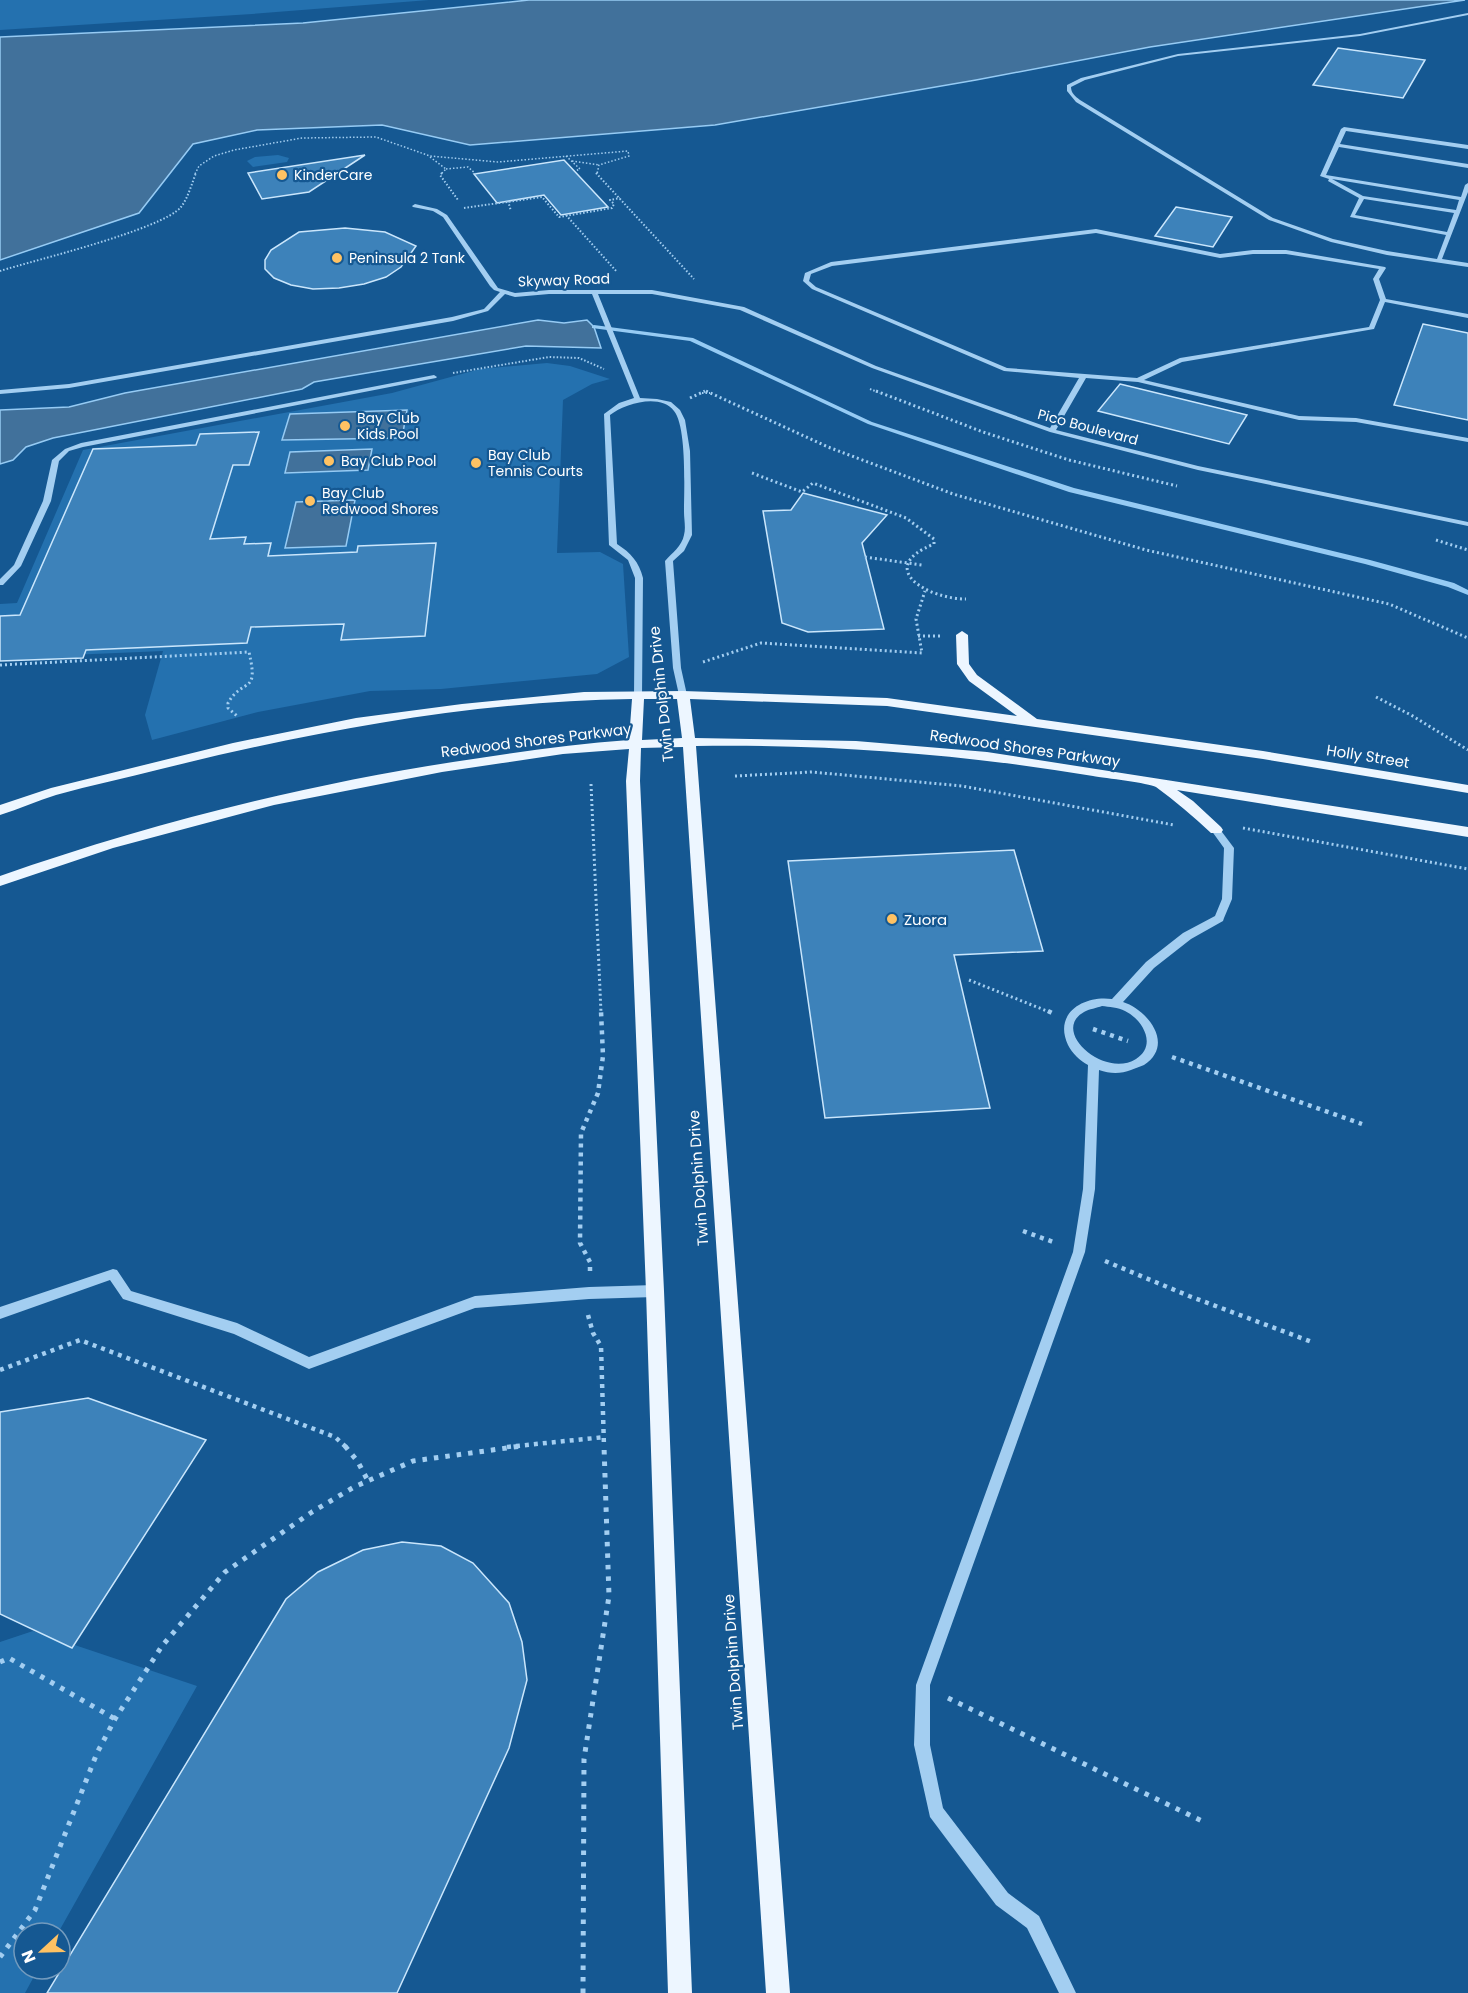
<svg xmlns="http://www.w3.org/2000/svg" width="1468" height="1993" font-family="Poppins,sans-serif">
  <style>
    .green { fill: #2471af }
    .water { fill: #41719b; stroke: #96cbf4; stroke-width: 1.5 }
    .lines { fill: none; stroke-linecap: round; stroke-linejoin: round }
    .stream { fill: #96cbf4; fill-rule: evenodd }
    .building { fill: #3d82ba; stroke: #cae6fc; stroke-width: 1.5 }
    .path-far4 { stroke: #a3cef1; stroke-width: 1.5; stroke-dasharray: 1.5 2; stroke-linecap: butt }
    .path-far3 { stroke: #a3cef1; stroke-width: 2; stroke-dasharray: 1.5 2; stroke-linecap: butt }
    .path-far2 { stroke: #a3cef1; stroke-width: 3; stroke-dasharray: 2 3; stroke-linecap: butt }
    .path-far1 { stroke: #a3cef1; stroke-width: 4.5; stroke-dasharray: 4 5; stroke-linecap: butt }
    .path { stroke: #a3cef1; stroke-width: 5; stroke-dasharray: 4.5 7; stroke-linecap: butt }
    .minor { fill: #a3cef1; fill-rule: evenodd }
    .major { fill: #edf6ff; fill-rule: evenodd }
    .poi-dot { fill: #ffc263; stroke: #155892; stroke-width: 2 }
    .labels { text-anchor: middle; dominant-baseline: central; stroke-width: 4.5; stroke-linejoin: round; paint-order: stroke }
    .far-poi-label { font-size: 14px; fill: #fff; stroke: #155892; text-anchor: start }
    .far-street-label { font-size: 14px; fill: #fff; stroke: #155892 }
    .street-label { font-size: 15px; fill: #fff; stroke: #155892 }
    .poi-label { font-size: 15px; fill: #fff; stroke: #155892; text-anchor: start }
  </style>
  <rect width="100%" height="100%" fill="#155892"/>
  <g class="green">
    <polygon points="0,0 429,0 252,14 0,30"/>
    <polygon points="278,155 289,158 287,162 253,167 247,161 255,157"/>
    <polygon points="547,363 570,366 610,379 592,384 563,400 557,553 600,552 623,564 629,657 597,674 441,689 370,691 258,712 152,740 145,715 163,651 0,658 0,604 17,603 83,450 392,393 480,369"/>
    <polygon points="33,1631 197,1686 58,1933 24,1933 24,1969 38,1969 25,1993 0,1993 0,1642"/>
  </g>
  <g class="water">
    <polygon points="529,0 1465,0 1150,47 976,80 715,125 470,145 382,125 257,130 193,144 139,213 0,260 0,37 303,23"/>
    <polygon points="538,320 564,323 587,320 594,327 601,348 526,346 314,382 302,389 53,438 26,447 13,460 0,464 0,410 69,407 125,393"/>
    <polygon points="407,410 402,438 282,440 290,414"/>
    <polygon points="372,449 368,470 285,473 290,452"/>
    <polygon points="355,500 346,546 285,548 296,502"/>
  </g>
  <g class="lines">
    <polygon class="stream" points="594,325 693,338 872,422 1074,488 1370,560 1454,583 1468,590 1468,595 1448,587 1365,564 1069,492 868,424 690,341 592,328 592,326"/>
  </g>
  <g class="building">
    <polygon points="1338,48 1425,60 1403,98 1313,85"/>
    <polygon points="365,155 309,192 262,199 248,173"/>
    <polygon points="564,160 608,207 561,215 544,195 497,203 474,174"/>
    <polygon points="1176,207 1232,217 1213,247 1155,236"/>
    <polygon points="345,228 385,232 416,246 401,267 386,277 364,284 339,288 313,289 291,285 274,278 265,269 265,260 271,250 299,232"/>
    <polygon points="1423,324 1468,333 1468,420 1394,405"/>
    <polygon points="1120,384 1247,415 1229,444 1098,411"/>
    <polygon points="259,432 249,465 233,465 210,539 246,537 244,544 271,543 268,556 357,552 358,546 436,543 425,636 341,640 344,624 251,627 247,643 86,650 83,658 0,661 0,616 20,615 93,449 196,445 200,434"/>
    <polygon points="803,493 887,515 862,543 884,629 808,632 782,623 763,511 791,510"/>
    <polygon points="1014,850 1043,951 954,955 990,1108 825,1118 788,861"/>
    <polygon points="88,1398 206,1440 72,1648 0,1614 0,1412"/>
    <polygon points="402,1542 441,1546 473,1563 509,1603 522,1642 527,1680 509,1748 397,1993 47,1993 286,1599 318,1572 363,1550"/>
  </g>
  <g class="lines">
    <g class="path-far4">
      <polyline points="566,156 580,169 575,171"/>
      <polyline points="430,157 446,169 441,174"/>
      <polyline points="572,161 599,165"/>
      <polyline points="446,169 468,167 476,174"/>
      <polyline points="195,174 199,166 214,156 234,150 302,138 376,137 430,156 498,162 628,151 629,156 599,165 597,174"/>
    </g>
    <g class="path-far3">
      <polyline points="442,173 440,175 458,200"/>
      <polyline points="596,173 694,279"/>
      <polyline points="508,201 511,211"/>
      <polyline points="464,208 542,197 559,217 612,208 614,204 610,200 620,198"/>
      <polyline points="566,215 617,272"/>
      <path d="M0,271C35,260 161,230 181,207C188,198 192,183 196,173"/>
      <polyline points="453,373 549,357 579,358 604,369"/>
      <polyline points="870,389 880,393"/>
      <polyline points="702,393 710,393"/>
    </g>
    <g class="path-far2">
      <polyline points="706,391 828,447 953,494 1146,550 1389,604 1468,638"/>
      <polyline points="876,391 983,432 1069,460 1177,486"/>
      <polyline points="690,398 705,391"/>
      <path d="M752,473L802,492L813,483L906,518L934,539V544C874,568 928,599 966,599"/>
      <polyline points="1436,540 1468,550"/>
      <polyline points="865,557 922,565"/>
      <polyline points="918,636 940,636"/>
      <polyline points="703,662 761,643 922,653 916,619 925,591"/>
      <path d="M0,665L249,652C259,696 244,676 228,703V708L237,716"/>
      <polyline points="1376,697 1411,715 1468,750"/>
      <polyline points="735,776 812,772 962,786 1174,825"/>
      <polyline points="591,784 601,1013"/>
      <polyline points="1243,828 1468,869"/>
      <polyline points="969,980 1052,1013"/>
    </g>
    <g class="path-far1">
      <polyline points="1048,1011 1052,1013"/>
      <polyline points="1093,1029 1128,1041"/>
      <polyline points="1172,1057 1362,1124"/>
      <polyline points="1023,1231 1056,1243"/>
      <polyline points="1105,1261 1189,1296 1312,1342"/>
      <polyline points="590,1271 590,1262 580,1243 581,1133 598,1093 603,1056 601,1011"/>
      <polyline points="588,1315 593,1333 601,1346 604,1447"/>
      <polyline points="0,1370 80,1340 335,1437 346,1447"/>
      <polyline points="507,1447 605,1437"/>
    </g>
    <g class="path">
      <polyline points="345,1446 358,1462 368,1481"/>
      <polyline points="0,1662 9,1658 115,1719"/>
      <polyline points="948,1698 1202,1821"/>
      <polyline points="0,1957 35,1910 97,1753 115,1719 162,1646 225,1572 312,1512 354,1487 413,1461 521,1446"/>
      <polyline points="583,1993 584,1759 609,1596 604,1446"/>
    </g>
    <g class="minor">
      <path d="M1468,13V15L1360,36L1178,56L1085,80L1071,87C1071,93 1075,96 1080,100L1273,218L1333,239L1387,251L1437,259L1446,235L1350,217L1359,198L1328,181L1329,179L1320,176L1341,129L1344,127L1468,145V149L1346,131L1340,144L1468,164V168L1339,147L1326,175L1461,197L1465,185L1468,183V192L1442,259L1468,263V267L1387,255L1331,242L1269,220L1076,102L1067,91V85L1081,78L1178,54L1360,34ZM1332,179L1459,200L1456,210L1363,196ZM1364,199L1454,213L1447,232L1355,215Z"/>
      <path d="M415,204L437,209L447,215L498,288L515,293L549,290H652L744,307L876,366L1050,428L1079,378L1004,371L812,289L803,281L805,273L831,262L1096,229L1220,254L1253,250H1286L1385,267L1386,268L1379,279L1386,299L1468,314V318L1385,302L1374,329L1182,362L1144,380L1299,416L1356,418L1468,438V442L1356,422L1299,420L1138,382L1086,378L1056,430L1198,466L1468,522V526L1198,470L1050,432L872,368L740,310L652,294H598L640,398L657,399L671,402L680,410L685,420L690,451L692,535L684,551L673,561L681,668L687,695L683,698L679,695L673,668L665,561C672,553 682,546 684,535C686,528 684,519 684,512C684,490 687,427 674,411C661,393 625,403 610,415L617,544C631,553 639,562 643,578L642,696L638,699L634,696L635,578L628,560L609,545L604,414L619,403L634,398L592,294H549L515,297L505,294L488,311L453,321L69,388L0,394V390L69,384L452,317L484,309L500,292L494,290L490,286L443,217L433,211L413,207L412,206ZM1096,233L1220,258L1253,254H1286L1379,269L1373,279L1380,300L1369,327L1180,358L1137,378L1007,368L816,287L809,281L811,274L832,266Z"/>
      <polygon points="434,375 437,377 436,378 83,447 69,451 59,461 51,501 21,566 3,585 0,585 0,579 14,565 43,501 52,460 65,449 81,443"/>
      <path d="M1216,827L1219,828L1234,848L1232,899L1224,918L1223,921L1191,939L1154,968L1123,1002C1148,1010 1175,1045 1144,1065C1140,1067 1135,1068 1131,1070C1121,1074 1110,1074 1099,1070L1095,1189L1085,1252L930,1685V1745L943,1808L1008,1893L1039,1916L1076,1993H1059L1027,1928L996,1905L930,1817L914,1745L916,1685L1073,1252L1083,1189L1088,1065C1080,1061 1072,1053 1068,1045C1053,1013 1084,995 1112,999L1146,962L1183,933L1215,916L1222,899L1224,848L1211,830ZM1102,1006C1109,1007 1118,1007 1125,1011C1142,1019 1158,1045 1136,1059C1104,1079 1050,1031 1084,1012C1089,1009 1097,1008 1102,1006Z"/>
      <polygon points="113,1269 117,1270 131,1291 237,1323 309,1357 475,1296 589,1287 655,1285 659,1287 661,1291 659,1295 655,1297 589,1299 475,1308 309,1369 234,1334 123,1299 110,1280 0,1319 0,1307"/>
    </g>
    <path class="major" d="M962,631L968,635L969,664L977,675L1037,719L1263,751L1468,785V793L1263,759L887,706L690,699L695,738L856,741L987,752L1468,827V837L1177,790L1193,801L1221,827L1223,830L1221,833H1211C1194,817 1175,801 1156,787C1149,783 1105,778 1093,776C961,754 829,744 696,746L790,1993H766L683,747L641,748L640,781L664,1291L692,1993H668L646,1291L626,781L629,749L563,754L442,772L274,805L113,848L0,886V876C148,824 299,786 453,762C512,753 570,744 629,740L632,699C473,701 315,731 161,769C126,778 91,785 56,795C37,801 19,809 0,815V805L51,788L233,743L356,718L462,704L584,692L683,691L887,698L1017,716L969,681L957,664L956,635ZM644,699H677L682,738L642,740Z"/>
  </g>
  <g class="poi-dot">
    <circle cx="282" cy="175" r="6"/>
    <circle cx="337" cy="258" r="6"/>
    <circle cx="345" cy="426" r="6"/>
    <circle cx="329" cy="461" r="6"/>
    <circle cx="476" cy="463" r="6"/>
    <circle cx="310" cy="501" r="6"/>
    <circle cx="892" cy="919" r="6"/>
  </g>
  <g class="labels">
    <g class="far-poi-label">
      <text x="294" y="175">KinderCare</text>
      <text x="349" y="258">Peninsula 2 Tank</text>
      <text x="357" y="418">Bay Club<tspan x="357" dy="16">Kids Pool</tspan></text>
      <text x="488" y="455">Bay Club<tspan x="488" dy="16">Tennis Courts</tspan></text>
      <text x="341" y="461">Bay Club Pool</text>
      <text x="322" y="493">Bay Club<tspan x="322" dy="16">Redwood Shores</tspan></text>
    </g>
    <g class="far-street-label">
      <text transform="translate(564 280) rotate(-2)">Skyway Road</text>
      <text transform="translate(1088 427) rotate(15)">Pico Boulevard</text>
    </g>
    <g class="street-label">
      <text transform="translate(661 694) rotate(-96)">Twin Dolphin Drive</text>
      <text transform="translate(536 740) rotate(-7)">Redwood Shores Parkway</text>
      <text transform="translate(1025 748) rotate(8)">Redwood Shores Parkway</text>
      <text transform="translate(1368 756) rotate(9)">Holly Street</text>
      <text transform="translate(698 1178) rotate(-94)">Twin Dolphin Drive</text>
      <text transform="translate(733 1662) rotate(-94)">Twin Dolphin Drive</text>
    </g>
    <g class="poi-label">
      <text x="904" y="919">Zuora</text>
    </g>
  </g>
  <g transform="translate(42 1951) rotate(248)"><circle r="28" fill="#155892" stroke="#739bbe" stroke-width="1.5"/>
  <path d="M0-4.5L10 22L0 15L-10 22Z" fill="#ffc263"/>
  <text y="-9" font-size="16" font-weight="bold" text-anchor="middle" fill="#ffffff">N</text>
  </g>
</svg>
